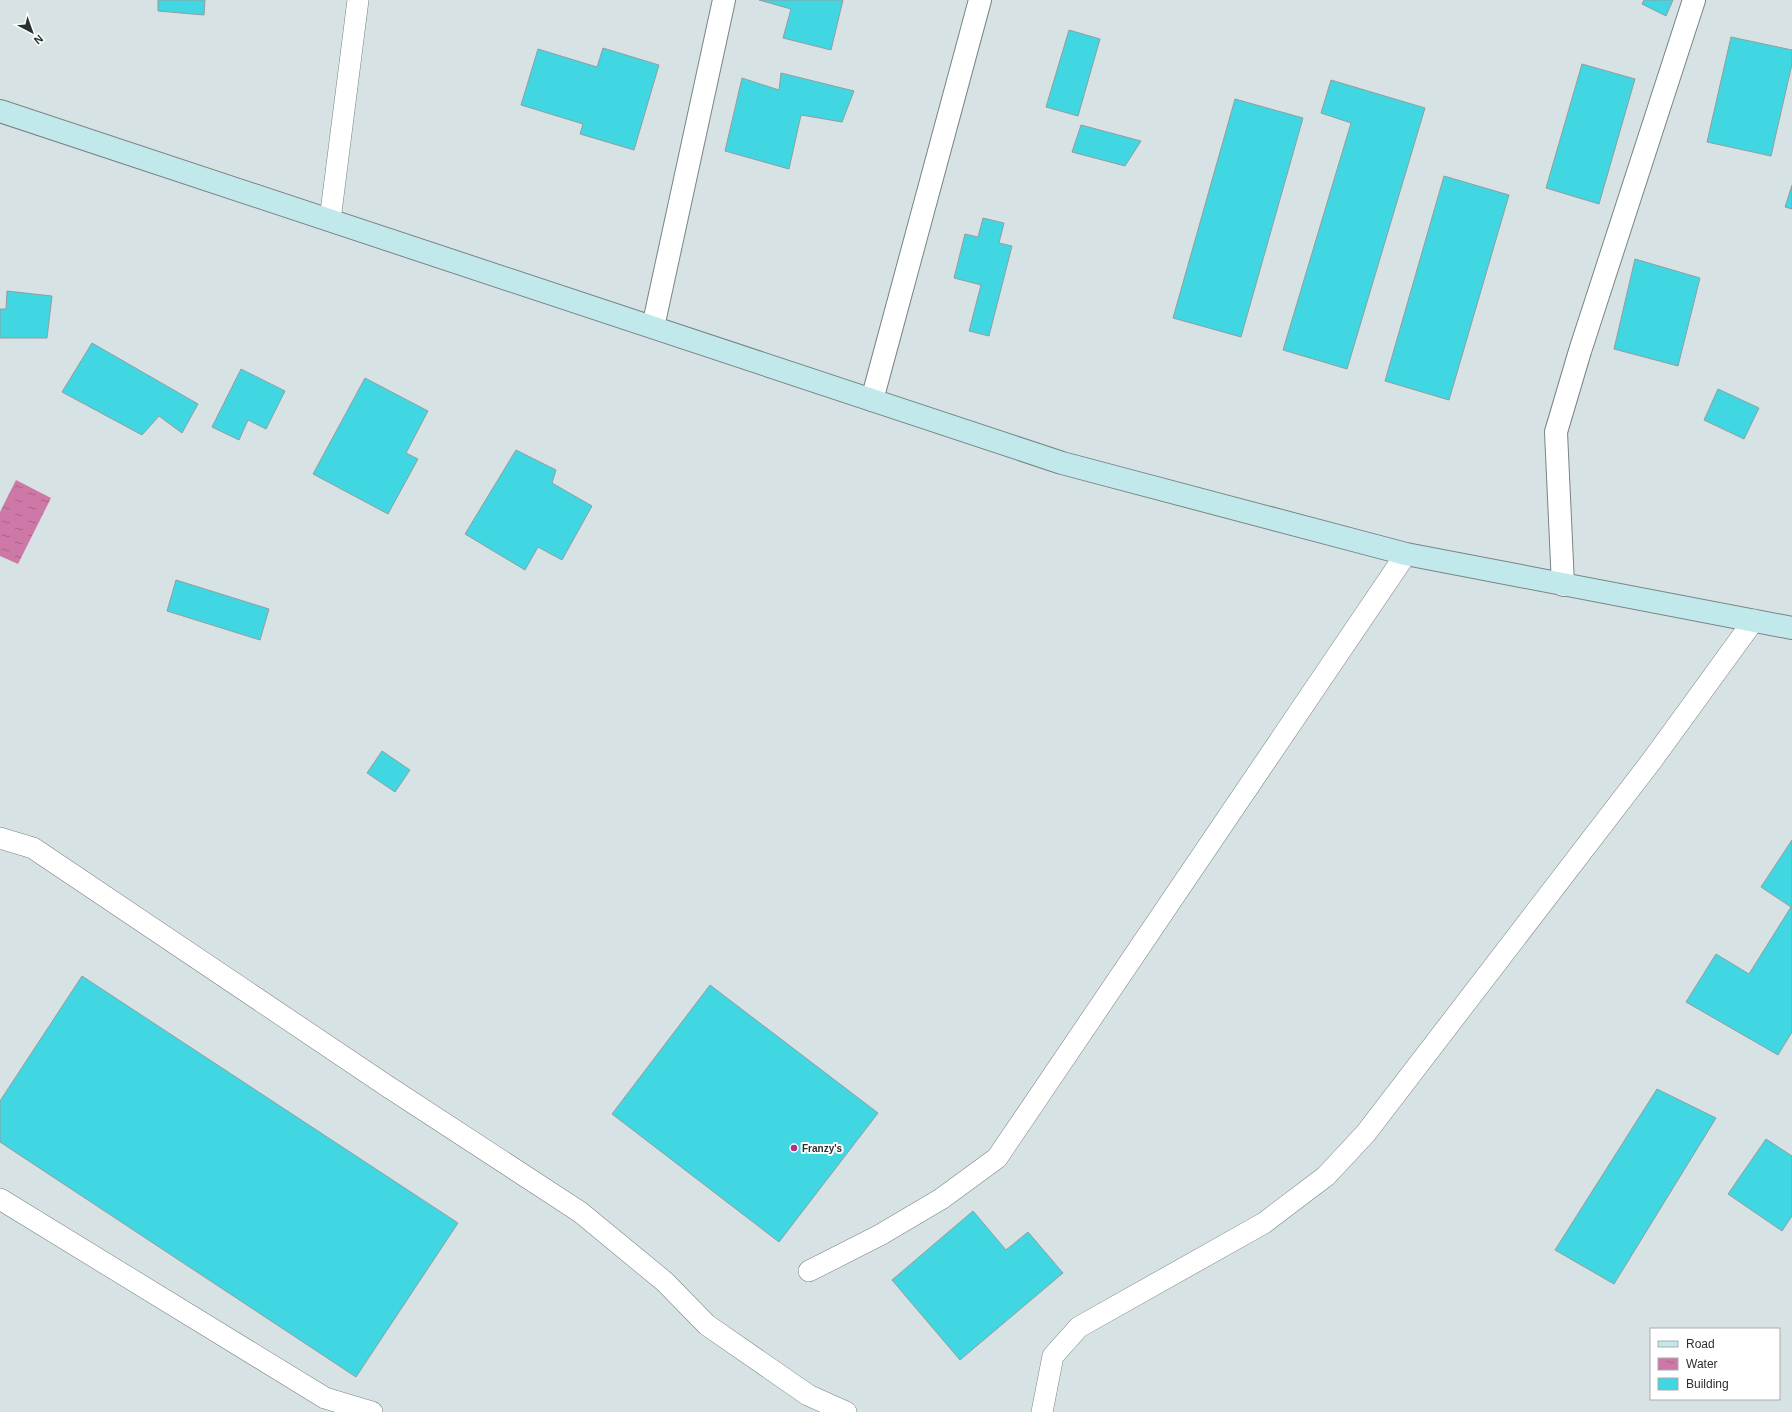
<svg xmlns="http://www.w3.org/2000/svg" width="1792" height="1412" font-family="Arial,sans-serif">
  <style>
    .water { fill: url(#water-ripples) }
    .building { fill: #40d6e2; stroke: #939e9f }
    .lines { fill: none; stroke-linecap: round; stroke-linejoin: round }
    .lane-casing { stroke: #798485; stroke-width: 22 }
    .street-casing { stroke: #798485; stroke-width: 24 }
    .secondary-casing { stroke: #798485; stroke-width: 24 }
    .lane { stroke: #fff; stroke-width: 21 }
    .street { stroke: #fff; stroke-width: 22 }
    .secondary { stroke: #c1e8eb; stroke-width: 22 }
    .poi-dot { fill: #b03281; stroke: #fff; stroke-width: 1.5 }
    .labels { text-anchor: middle; dominant-baseline: central; stroke-width: 4; stroke-linejoin: round; paint-order: stroke }
    .poi-label { font-size: 10px; font-weight: bold; fill: #2a2f2f; stroke: #fff; text-anchor: start }
  </style>
  <defs>
    <pattern id="water-ripples" width="26" height="14" patternUnits="userSpaceOnUse"><rect width="26" height="14" fill="#ce78a8"/><path d="M2 4q2-2 4 0t4 0M15 11q2-2 4 0t4 0" fill="none" stroke="#a76389"/></pattern>
  </defs>
  <rect width="100%" height="100%" fill="#d6e2e3"/>
  <polygon class="water" points="16,480 51,498 18,564 0,556 0,512"/>
  <g class="building">
    <polygon points="158,0 205,0 204,15 158,11"/>
    <polygon points="759,0 843,0 831,50 783,38 791,9"/>
    <polygon points="1644,0 1673,0 1666,16 1642,4"/>
    <polygon points="1069,30 1100,39 1078,116 1046,107"/>
    <polygon points="1731,37 1792,50 1792,64 1771,156 1707,142"/>
    <polygon points="603,48 659,65 634,150 580,134 583,124 521,105 538,49 597,67"/>
    <polygon points="1582,64 1635,79 1599,204 1546,188"/>
    <polygon points="781,73 854,91 842,122 801,115 789,169 725,151 742,78 779,90"/>
    <polygon points="1331,80 1425,108 1347,369 1283,350 1351,123 1321,113"/>
    <polygon points="1235,99 1303,118 1241,337 1173,318"/>
    <polygon points="1081,125 1141,141 1125,166 1072,152"/>
    <polygon points="1444,176 1509,195 1449,400 1385,381"/>
    <polygon points="1792,185 1792,209 1785,207"/>
    <polygon points="983,218 1004,223 999,243 1012,246 989,336 969,331 981,285 954,278 965,234 978,237"/>
    <polygon points="1635,259 1700,278 1678,366 1614,349"/>
    <polygon points="7,291 52,296 47,338 0,338 0,309 6,309"/>
    <polygon points="92,343 198,404 182,433 159,416 142,435 62,392"/>
    <polygon points="241,369 285,391 266,429 248,420 239,440 212,427"/>
    <polygon points="365,378 428,411 406,453 418,459 388,514 313,474"/>
    <polygon points="1718,389 1759,408 1744,439 1704,420"/>
    <polygon points="516,450 556,470 552,483 592,506 562,560 538,547 525,570 465,534"/>
    <polygon points="176,580 269,609 260,640 167,611"/>
    <polygon points="382,751 410,770 395,792 367,773"/>
    <polygon points="1792,840 1792,1032 1778,1055 1686,1002 1716,954 1749,974 1791,907 1761,887"/>
    <polygon points="82,976 458,1223 356,1377 0,1142 0,1101"/>
    <polygon points="710,985 878,1113 779,1242 612,1114"/>
    <polygon points="1657,1089 1716,1118 1614,1284 1555,1250"/>
    <polygon points="1766,1139 1792,1156 1792,1216 1782,1231 1728,1194"/>
    <polygon points="973,1211 1006,1250 1028,1232 1063,1273 960,1360 892,1280"/>
  </g>
  <g class="lines">
    <defs>
      <g id="lane">
        <polyline points="330,220 358,0"/>
        <polyline points="0,838 33,848 387,1086 580,1212 665,1282 707,1325 808,1395 846,1412"/>
        <polyline points="0,1199 325,1398 372,1412"/>
        <polyline points="809,1271 880,1235 941,1199 997,1158 1406,554"/>
        <polyline points="1042,1412 1053,1356 1079,1327 1264,1223 1326,1176 1366,1133 1653,759 1754,620"/>
      </g>
      <g id="street">
        <polyline points="653,327 724,0"/>
        <polyline points="872,400 980,0"/>
        <polyline points="1563,585 1556,432 1580,351 1694,0"/>
      </g>
      <polyline id="secondary" points="0,111 1062,463 1406,554 1792,628"/>
    </defs>
    <use href="#lane" class="lane-casing"/>
    <use href="#street" class="street-casing"/>
    <use href="#secondary" class="secondary-casing"/>
    <use href="#lane" class="lane"/>
    <use href="#street" class="street"/>
    <use href="#secondary" class="secondary"/>
  </g>
  <circle class="poi-dot" cx="794" cy="1148" r="4"/>
  <g class="labels">
    <g class="poi-label">
      <text x="802" y="1148">Franzy's</text>
    </g>
  </g>
  <rect x="1650" y="1328" width="130" height="72" fill="#ffffff" stroke="#aaacac"/>
  <rect x="1658" y="1341" width="20" height="6" fill="#c1e8eb" stroke="#aaacac"/>
  <text x="1686" y="1348" font-size="12" fill="#2a2f2f">Road</text>
  <rect x="1658" y="1358" width="20" height="12" fill="url(#water-ripples)" stroke="#aaacac"/>
  <text x="1686" y="1368" font-size="12" fill="#2a2f2f">Water</text>
  <rect x="1658" y="1378" width="20" height="12" fill="#40d6e2" stroke="#aaacac"/>
  <text x="1686" y="1388" font-size="12" fill="#2a2f2f">Building</text>
  <g transform="translate(32 32) rotate(139)" stroke="#ffffff" stroke-width="3" paint-order="stroke">
  <path d="M0-3L7 15L0 10L-7 15Z" fill="#2a2f2f"/>
  <text y="-6" font-size="11" font-weight="bold" text-anchor="middle" fill="#2a2f2f">N</text>
  </g>
</svg>
